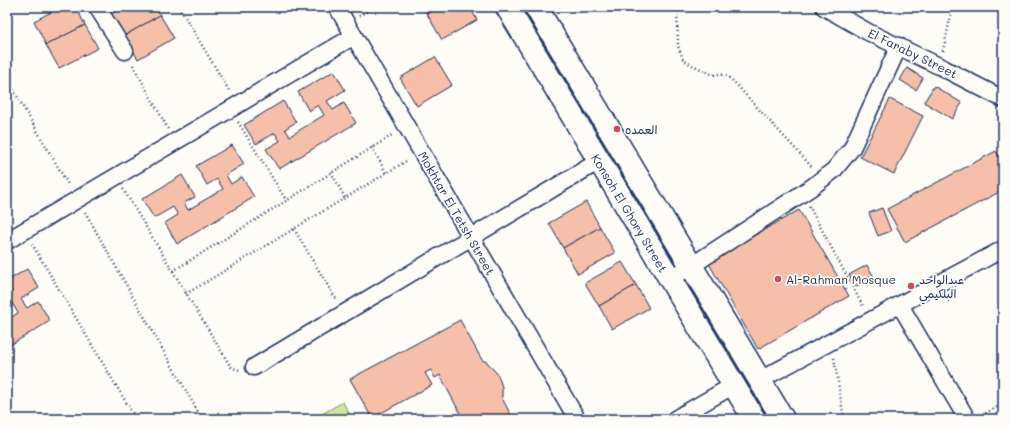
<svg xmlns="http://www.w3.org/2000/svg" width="1010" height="426" font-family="Mali,'Playpen Sans Arabic',sans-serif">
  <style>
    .green { fill: #d0e599; stroke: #768a7c }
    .building { fill: #f6bfaa; stroke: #1b2f5e }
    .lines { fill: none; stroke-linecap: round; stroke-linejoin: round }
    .street-casing { stroke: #1b2f5e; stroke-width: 19 }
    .secondary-casing { stroke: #1b2f5e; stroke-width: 25 }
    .path { stroke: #1b2f5e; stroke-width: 2.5; stroke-dasharray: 1 3; stroke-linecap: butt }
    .street { stroke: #fdfcf7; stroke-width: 16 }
    .secondary { stroke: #fdfcf7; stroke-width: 22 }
    .poi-dot { fill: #d1495b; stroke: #fdfcf7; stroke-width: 1.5 }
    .labels { text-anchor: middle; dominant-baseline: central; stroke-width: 3.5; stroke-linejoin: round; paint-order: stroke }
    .street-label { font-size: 12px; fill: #1b2f5e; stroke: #fdfcf7 }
    .poi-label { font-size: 12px; fill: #1b2f5e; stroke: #fdfcf7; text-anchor: start }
  </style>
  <rect width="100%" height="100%" fill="#fdfcf7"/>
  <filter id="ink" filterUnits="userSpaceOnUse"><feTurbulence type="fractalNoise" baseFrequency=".025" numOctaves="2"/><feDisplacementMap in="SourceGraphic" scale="8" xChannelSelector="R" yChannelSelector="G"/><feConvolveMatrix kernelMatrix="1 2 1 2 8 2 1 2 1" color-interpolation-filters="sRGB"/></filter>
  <g filter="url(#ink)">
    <polygon class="green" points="343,402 352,419 313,419"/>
    <g class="building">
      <polygon points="61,7 76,7 85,25 46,45 34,21"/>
      <polygon points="123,7 155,7 160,15 124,36 111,14"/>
      <polygon points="424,7 439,7 427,14"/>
      <polygon points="439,7 470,7 477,20 442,40 427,14"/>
      <polygon points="160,15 174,38 138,59 124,36"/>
      <polygon points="85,25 98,48 59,68 46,45"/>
      <polygon points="435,57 452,85 417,106 400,78"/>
      <polygon points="907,68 923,78 916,90 900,80"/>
      <polygon points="334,71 345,90 327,101 333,110 344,103 356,123 279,169 266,149 280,141 275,133 256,144 244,125 283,101 296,122 285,129 290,136 324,115 318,105 309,111 298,92"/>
      <polygon points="934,86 962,103 952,119 924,102"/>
      <polygon points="890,99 923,116 894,174 860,157"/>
      <polygon points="232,145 244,164 226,175 231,184 242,177 254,197 177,244 165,223 178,215 173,207 154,218 142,199 182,175 195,197 184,203 188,210 223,189 217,179 207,185 196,166"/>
      <polygon points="996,151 1003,163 1003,190 905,242 887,209"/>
      <polygon points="586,202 600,227 563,248 549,223"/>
      <polygon points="882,208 891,231 878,236 869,213"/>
      <polygon points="799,210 849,296 758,349 708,262"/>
      <polygon points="600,227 615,253 578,274 563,248"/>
      <polygon points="622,262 636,285 599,306 585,283"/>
      <polygon points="867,265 874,277 856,287 849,275"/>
      <polygon points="27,269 39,288 21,299 27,308 38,301 50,321 7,347 7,320 18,313 12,303 7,307 7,281"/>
      <polygon points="636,285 649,308 612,329 599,306"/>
      <polygon points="460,320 482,360 487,362 498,375 502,387 502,398 513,419 463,419 440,375 435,378 431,370 425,373 432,385 372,418 350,379"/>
    </g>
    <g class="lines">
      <defs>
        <g id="street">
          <polyline points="97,7 125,51"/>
          <polyline points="337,7 577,419"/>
          <polyline points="824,7 868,32 939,66 1003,99"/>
          <polyline points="7,241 354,36"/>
          <polyline points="670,279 691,266 812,187 834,170 852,148 899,46"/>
          <polyline points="900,305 967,419"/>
          <polyline points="254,367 599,161"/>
          <polyline points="760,380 1003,249"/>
          <polyline points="675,419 734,385"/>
        </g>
        <g id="secondary">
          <polyline points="507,7 754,419"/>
          <polyline points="536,7 783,419"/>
        </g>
      </defs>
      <use href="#street" class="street-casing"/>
      <use href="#secondary" class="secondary-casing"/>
      <g class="path">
        <polyline points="179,7 230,92"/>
        <polyline points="677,7 678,46 683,59 688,63 713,75 720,74 727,76 733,81 812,167"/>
        <polyline points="943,7 952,10 959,7"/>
        <polyline points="359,16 374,7"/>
        <polyline points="943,51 952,10"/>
        <polyline points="133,65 168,129"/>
        <polyline points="7,79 69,186"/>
        <polyline points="238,122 286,200"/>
        <polyline points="372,147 386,173"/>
        <polyline points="331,172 345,198"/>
        <polyline points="123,189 226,359 232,368 240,370"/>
        <polyline points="809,206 863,306"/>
        <polyline points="85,212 202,419"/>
        <polyline points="294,229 337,301"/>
        <polyline points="32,244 136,419"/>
        <polyline points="173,271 394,134"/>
        <polyline points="186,294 408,160"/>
        <polyline points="834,358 844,419"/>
        <polyline points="982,415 1003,404"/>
      </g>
      <use href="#street" class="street"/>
      <use href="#secondary" class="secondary"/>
    </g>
  </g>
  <g class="poi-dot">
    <circle cx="617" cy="129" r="4"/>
    <circle cx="778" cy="279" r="4"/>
    <circle cx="911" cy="286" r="4"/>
  </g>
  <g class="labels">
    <g class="street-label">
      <text transform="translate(913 53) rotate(26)">El Faraby Street</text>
      <text transform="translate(457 213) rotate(60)">Mokhtar El Tetsh Street</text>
      <text transform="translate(630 213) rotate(59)">Konsoh El Ghory Street</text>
    </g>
    <g class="poi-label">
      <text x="625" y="129">العمده</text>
      <text x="786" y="279">Al-Rahman Mosque</text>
      <text x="919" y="279">عبدالواحد<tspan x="919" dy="14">البلكيمي</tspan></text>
    </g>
  </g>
  <rect width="1010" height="426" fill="none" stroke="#fdfcf7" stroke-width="24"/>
  <rect x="12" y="12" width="986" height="402" fill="none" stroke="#1b2f5e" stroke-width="1.5" filter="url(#ink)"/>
</svg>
